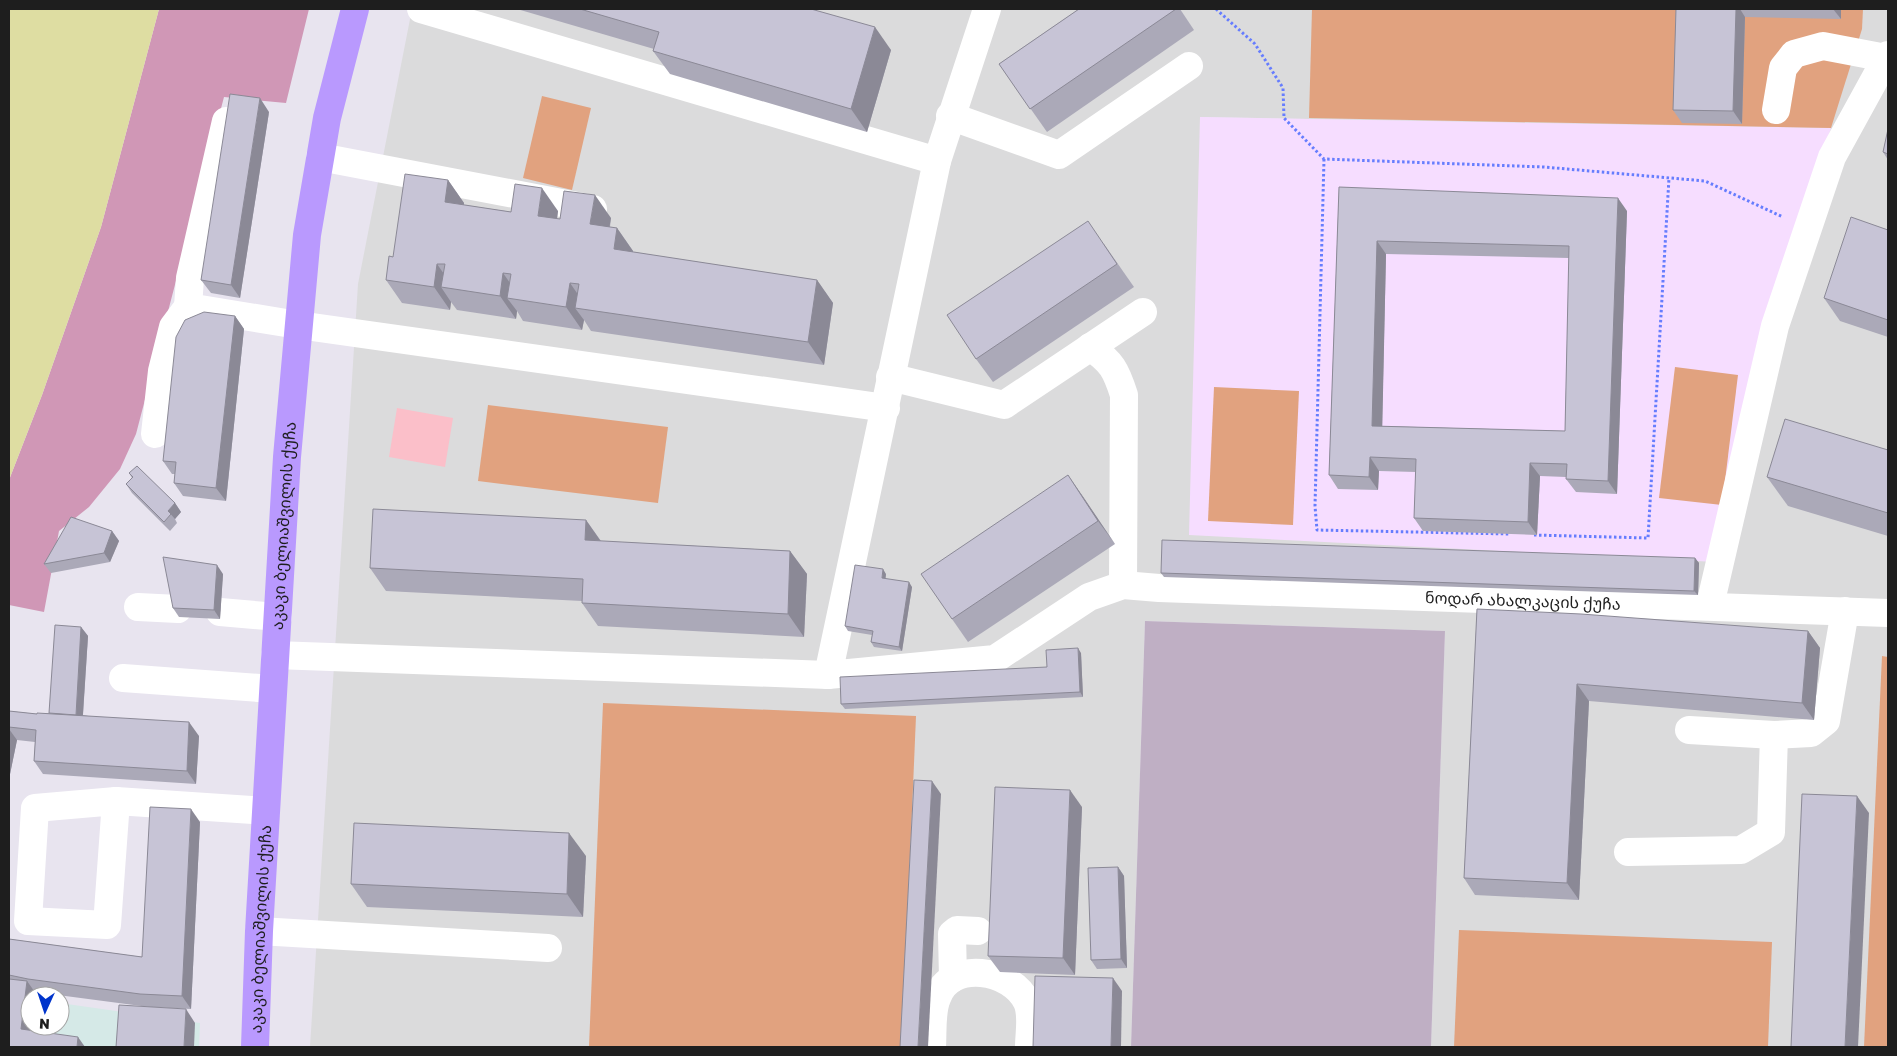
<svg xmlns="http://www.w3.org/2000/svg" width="1897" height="1056" font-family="'Golos Text','Noto Sans Georgian',sans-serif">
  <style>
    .residential { fill: #dbdbdc; fill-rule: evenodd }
    .industrial { fill: #d5e9e7 }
    .education { fill: #f6ddff }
    .construction { fill: #bfafc4 }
    .forest { fill: #d097b6 }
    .park { fill: #fbbfc9 }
    .pitch { fill: #e1a27f }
    .water { fill: #dedda2 }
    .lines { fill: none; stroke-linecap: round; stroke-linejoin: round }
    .path { stroke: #667dfe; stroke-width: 3; stroke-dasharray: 2.5 2.5; stroke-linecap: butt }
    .minor { stroke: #fff; stroke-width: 28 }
    .major { stroke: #b999fe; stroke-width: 28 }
    .wall { fill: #aba9b8; fill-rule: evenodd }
    .shaded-wall { fill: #8b8996 }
    .building { fill: #c7c4d6; stroke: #8b8996; fill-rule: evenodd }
    .labels { text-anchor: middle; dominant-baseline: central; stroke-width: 4; stroke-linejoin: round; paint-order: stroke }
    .street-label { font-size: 16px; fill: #1e1e1e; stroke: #fff }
  </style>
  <rect width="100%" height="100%" fill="#e8e4ef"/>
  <path class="residential" d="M412,9H1888V1047H1431L1445,631L1145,621L1131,1047H310L358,284ZM1200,117L1831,129L1763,332Z"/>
  <polygon class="industrial" points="60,1003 200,1023 199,1047 9,1047 30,1026 60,1026"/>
  <polygon class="education" points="1200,117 1831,128 1763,332 1716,562 1189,535"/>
  <polygon class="construction" points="1145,621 1445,631 1431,1047 1131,1047"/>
  <polygon class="forest" points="159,9 309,9 286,103 224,97 136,434 120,469 89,507 59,531 44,612 9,605 9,480 42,395 101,227"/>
  <polygon class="park" points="397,408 453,418 445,467 389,457"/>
  <g class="pitch">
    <polygon points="1312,9 1863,9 1862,29 1831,128 1309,118"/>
    <polygon points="542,96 591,108 572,190 523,178"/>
    <polygon points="1675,367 1738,375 1722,505 1659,498"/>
    <polygon points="1214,387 1299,391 1293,525 1208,521"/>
    <polygon points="488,405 668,427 658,503 478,481"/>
    <polygon points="1882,656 1888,657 1888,1047 1864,1047"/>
    <polygon points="603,703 916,716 902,1047 589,1047"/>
    <polygon points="1459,930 1772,942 1768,1047 1454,1047"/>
  </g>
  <polygon class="water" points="9,9 159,9 101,227 42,395 9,480"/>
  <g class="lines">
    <g class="path">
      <polyline points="1216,9 1255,44 1283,88 1284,118 1324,159 1544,167 1705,181 1783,217"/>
      <polyline points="1324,159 1315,506 1317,530 1510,534"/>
      <polyline points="1534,535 1648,538 1669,178"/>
    </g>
    <g class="minor">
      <polyline points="421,9 937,161"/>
      <path id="s1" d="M987,9L937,161L828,675L995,659L1089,597L1123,585L1159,588L1888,613"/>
      <polyline points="1776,110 1783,68 1794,54 1823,46 1886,58"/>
      <polyline points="950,116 1059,155 1189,66"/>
      <polyline points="320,157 593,209"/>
      <polyline points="188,307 190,278 226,121"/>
      <path d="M1090,347C1112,362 1116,370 1124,395L1123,585"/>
      <polyline points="890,377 1004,405 1143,312"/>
      <polyline points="155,434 162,371 173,327 188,307 298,325 886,408"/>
      <polyline points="1710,605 1775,326 1832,157 1888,55"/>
      <polyline points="138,607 178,609"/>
      <polyline points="220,612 278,617"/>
      <polyline points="275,655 828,675"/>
      <polyline points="123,678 273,689"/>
      <polyline points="1689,730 1774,735 1811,733 1826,721 1845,611"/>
      <polygon points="116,801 107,925 28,921 35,808"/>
      <polyline points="116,801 266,811"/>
      <polyline points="1628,852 1741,850 1771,832 1774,735"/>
      <polyline points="259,931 548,948"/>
      <polyline points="953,978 952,934 957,930 978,931"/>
      <path d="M932,1047C933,1032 931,1012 937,998C950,959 1012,969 1027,1002C1033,1015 1029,1033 1029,1047"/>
    </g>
    <path class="major" id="s2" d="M255,1047L259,931L287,457L307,235L327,118L355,9"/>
  </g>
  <g class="wall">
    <polygon points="517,9 811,9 891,50 867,132 670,74 653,51 654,49"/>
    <polygon points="1079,9 1180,9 1194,30 1047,132 999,64"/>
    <polygon points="1676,9 1841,9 1841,19 1745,17 1742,124 1682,123 1673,110"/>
    <polygon points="269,112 240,298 211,293 201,280"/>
    <polygon points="1888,129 1888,160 1883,152"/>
    <polygon points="448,180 464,203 464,205 511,212 558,211 557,219 560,219 611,218 610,227 617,228 633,251 633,252 817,280 833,303 824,365 591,331 584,320 582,330 523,321 517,311 516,319 457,310 451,302 450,310 402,303 386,280 393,257"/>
    <path d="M1339,187L1627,211L1617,494L1576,492L1566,479V477L1540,476L1537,535L1423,531L1414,518L1416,472L1379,471L1378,490L1338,489L1329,475ZM1386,254L1569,258L1565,431L1382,426Z"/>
    <polygon points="1888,230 1888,337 1840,321 1824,298"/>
    <polygon points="1104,244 1134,287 993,382 976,359"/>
    <polygon points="235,316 244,329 226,501 183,496 174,483 175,474 172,474 163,461"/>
    <polygon points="1888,450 1888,536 1788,506 1767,477"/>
    <polygon points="129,473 175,503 181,512 175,519 177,523 170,531 132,493 126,484 132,478"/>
    <polygon points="1068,475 1115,544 968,642 952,619"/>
    <polygon points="586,520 601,541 790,551 807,574 804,637 598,626 582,603 582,601 386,591 370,568"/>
    <polygon points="112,531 119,541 110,562 51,573 44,564"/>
    <polygon points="1695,558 1699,563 1698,595 1164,577 1161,573"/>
    <polygon points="223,574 220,619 179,617 173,608"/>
    <polygon points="886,574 885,579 912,587 902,651 874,647 871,642 872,635 848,631 845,626"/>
    <polygon points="1477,609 1808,631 1820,648 1814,720 1589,701 1579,900 1475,895 1464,878"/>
    <polygon points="81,627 88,636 83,715 199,736 196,784 43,774 34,761 35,742 17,740 9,779 9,711 37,714 49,713"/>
    <polygon points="1081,653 1083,697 845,709 841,704 1047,667"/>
    <polygon points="1082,807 1075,975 1000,972 988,956"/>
    <polygon points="200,822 191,1009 149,1007 35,992 37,995 31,1031 9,1047 9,939 142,957"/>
    <polygon points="586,856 583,917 367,907 351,884"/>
    <polygon points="1118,867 1124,876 1127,968 1097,969 1091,960"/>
  </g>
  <g class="shaded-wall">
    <polygon points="1736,9 1740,9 1745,17 1742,124 1733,111"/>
    <polygon points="1833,9 1841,9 1841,19"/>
    <polygon points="875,27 891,50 867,132 851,109"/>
    <polygon points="260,98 269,112 240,298 231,285"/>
    <polygon points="448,180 464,203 461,225 445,202"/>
    <polygon points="542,188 558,211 554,239 538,216"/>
    <polygon points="595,195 611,218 606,247 590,224"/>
    <polygon points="1618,198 1627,211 1617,494 1608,481"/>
    <polygon points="617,228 633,251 630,272 614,249"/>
    <polygon points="1377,241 1386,254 1382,439 1372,426"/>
    <polygon points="437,264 453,287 441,287 451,302 450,310 434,287"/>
    <polygon points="503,273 519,296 507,298 517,311 516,319 500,296"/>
    <polygon points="817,280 833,303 824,365 808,342"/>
    <polygon points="570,283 586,306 575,308 584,320 582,330 566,307"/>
    <polygon points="235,316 244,329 226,501 216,488"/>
    <polygon points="1370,457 1379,471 1378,490 1369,477"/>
    <polygon points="1530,463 1540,476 1537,535 1528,522"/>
    <polygon points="1068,475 1084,498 1115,544 1098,521"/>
    <polygon points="175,503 181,512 175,519 168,511"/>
    <polygon points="586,520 602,543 585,540"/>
    <polygon points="112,531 119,541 110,562 104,553"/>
    <polygon points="790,551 807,574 804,637 788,614"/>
    <polygon points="1695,558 1699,563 1698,595 1694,591"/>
    <polygon points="217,565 223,574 220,619 214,610"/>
    <polygon points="883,569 886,574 885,583 882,578"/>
    <polygon points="909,582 912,587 902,651 899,647"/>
    <polygon points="81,627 88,636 82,728 76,719"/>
    <polygon points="1808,631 1820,648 1814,720 1802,703"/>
    <polygon points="1078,648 1081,653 1083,697 1080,692"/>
    <polygon points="1577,684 1589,701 1579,900 1567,883"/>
    <polygon points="189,722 199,736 196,784 187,771"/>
    <polygon points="9,729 17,740 9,779"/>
    <polygon points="932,781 941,794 928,1047 918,1047"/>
    <polygon points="1070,790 1082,807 1075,975 1063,958"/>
    <polygon points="1857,796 1869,813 1858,1047 1845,1047"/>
    <polygon points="191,809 200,822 191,1009 182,996"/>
    <polygon points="569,833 586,856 583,917 567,894"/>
    <polygon points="1118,867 1124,876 1127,968 1121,959"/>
    <polygon points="1113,978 1122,991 1121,1047 1111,1047"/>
    <polygon points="27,981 37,995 36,996 30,996 30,1026 32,1026 30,1042 21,1029"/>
    <polygon points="186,1009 195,1023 194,1047 184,1047"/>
    <polygon points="78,1037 85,1047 77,1047"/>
  </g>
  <g class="building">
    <polygon points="580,9 811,9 875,27 851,109 653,51 659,32"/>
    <polygon points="1079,9 1176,9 1030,109 999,64"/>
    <polygon points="1676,9 1736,9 1733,111 1673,110"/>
    <polygon points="230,94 260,98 231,285 201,280"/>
    <polygon points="1888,129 1888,154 1883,152"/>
    <polygon points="405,174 448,180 445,202 511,212 515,184 542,188 538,216 560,219 564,191 595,195 590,224 617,228 614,249 817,280 808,342 575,308 579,284 570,283 566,307 507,298 511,274 503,273 500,296 441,287 445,264 437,264 434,287 386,280 389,256 393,257"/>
    <path d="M1339,187L1618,198L1608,481L1566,479L1567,464L1530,463L1528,522L1414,518L1416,459L1370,457L1369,477L1329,475ZM1377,241L1569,246L1565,431L1372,426Z"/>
    <polygon points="1851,217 1888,230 1888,320 1824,298"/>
    <polygon points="1088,221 1117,264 976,359 947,315"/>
    <polygon points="204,312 235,316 216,488 174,483 176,462 163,461 176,337 185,320"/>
    <polygon points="1785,419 1888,450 1888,513 1767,477"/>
    <polygon points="137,466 175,503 168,511 171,514 164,522 126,484 133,477 129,473"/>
    <polygon points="1068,475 1098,521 952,619 921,574"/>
    <polygon points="373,509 586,520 585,540 790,551 788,614 582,603 583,579 370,568"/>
    <polygon points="71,517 112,531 104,553 44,564"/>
    <polygon points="1162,540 1695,558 1694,591 1161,573"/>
    <polygon points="163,557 217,565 214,610 173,608"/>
    <polygon points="855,565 883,569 882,578 909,582 899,647 871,642 873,631 845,626"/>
    <polygon points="1477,609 1581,614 1808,631 1802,703 1577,684 1567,883 1464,878"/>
    <polygon points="55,625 81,627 76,715 49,713"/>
    <polygon points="1078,648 1080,692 841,704 840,677 1047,667 1046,650"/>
    <polygon points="9,711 37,714 37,713 189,722 187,771 34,761 36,730 9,727"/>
    <polygon points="914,780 932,781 918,1047 900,1047"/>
    <polygon points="995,787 1070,790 1063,958 988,956"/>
    <polygon points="1802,794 1857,796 1845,1047 1791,1047"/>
    <polygon points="150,807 191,809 182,996 140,994 28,979 9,975 9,939 142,957"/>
    <polygon points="354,823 569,833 567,894 351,884"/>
    <polygon points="1118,867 1121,959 1091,960 1088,868"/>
    <polygon points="1035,976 1113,978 1111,1047 1033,1047"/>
    <polygon points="9,979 27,981 21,1029 78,1037 77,1047 9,1047"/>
    <polygon points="119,1005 186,1009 184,1047 116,1047"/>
  </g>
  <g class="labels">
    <g class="street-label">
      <text stroke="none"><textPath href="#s2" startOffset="522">აკაკი ბელიაშვილის ქუჩა</textPath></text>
      <text stroke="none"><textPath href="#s1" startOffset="1402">ნოდარ ახალკაცის ქუჩა</textPath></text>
      <text stroke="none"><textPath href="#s2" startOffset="118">აკაკი ბელიაშვილის ქუჩა</textPath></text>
    </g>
  </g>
  <rect width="1897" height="1056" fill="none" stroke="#1e1e1e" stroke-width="20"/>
  <g transform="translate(45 1011) rotate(183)"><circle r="24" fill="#ffffff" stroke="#a5a5a5"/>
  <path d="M0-4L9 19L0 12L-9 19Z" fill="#0034cc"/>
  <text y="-8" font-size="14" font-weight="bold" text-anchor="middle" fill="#1e1e1e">N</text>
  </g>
</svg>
